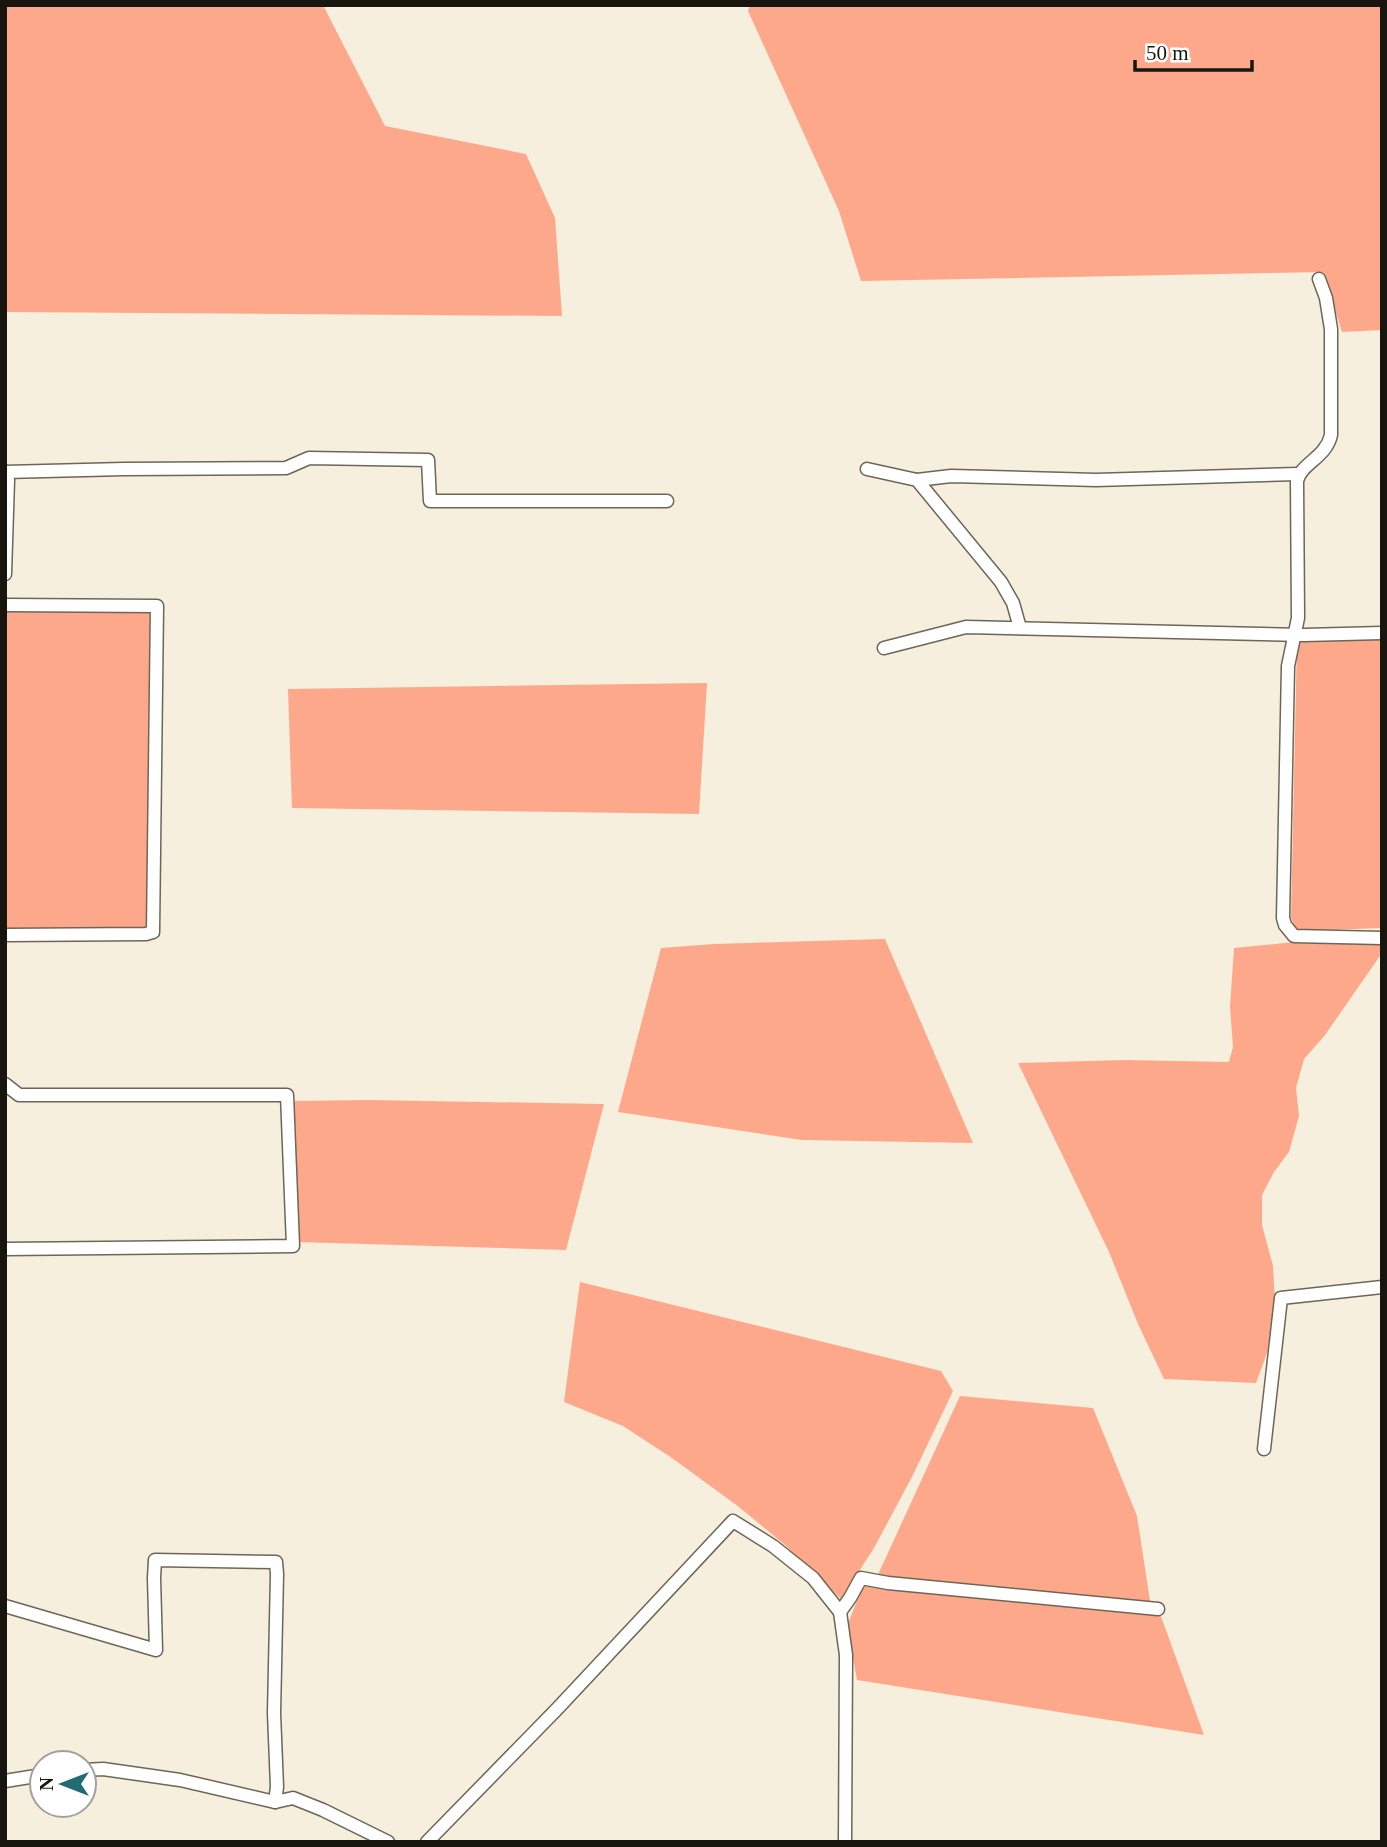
<svg xmlns="http://www.w3.org/2000/svg" width="1387" height="1847" font-family="'Times New Roman',serif">
  <style>
    .green { fill: #fea88b }
    .lines { fill: none; stroke-linecap: round; stroke-linejoin: round }
    .minor-casing { stroke: #6d6657; stroke-width: 15 }
    .minor { stroke: #fff; stroke-width: 12 }
  </style>
  <rect width="100%" height="100%" fill="#f6efdd"/>
  <g class="green">
    <polygon points="5,5 324,7 385,126 526,154 555,218 562,316 5,312"/>
    <polygon points="750,5 1382,5 1382,330 1342,332 1323,272 861,281 839,211 748,11"/>
    <polygon points="6,609 152,609 149,928 5,928"/>
    <polygon points="1297,640 1382,640 1382,928 1297,931 1291,918"/>
    <polygon points="707,683 699,814 292,808 288,689"/>
    <polygon points="885,939 973,1143 802,1140 618,1112 661,948 714,944"/>
    <polygon points="1304,941 1382,945 1382,953 1325,1035 1304,1059 1296,1088 1299,1116 1289,1152 1274,1172 1262,1195 1262,1225 1273,1266 1275,1302 1271,1342 1256,1383 1164,1379 1138,1324 1109,1252 1018,1063 1124,1060 1229,1062 1233,1047 1230,1007 1234,948"/>
    <polygon points="369,1100 604,1104 566,1250 296,1242 293,1101"/>
    <polygon points="580,1282 941,1371 953,1391 913,1475 874,1548 841,1599 785,1545 739,1507 672,1458 623,1426 564,1402"/>
    <polygon points="960,1396 1093,1408 1137,1516 1151,1607 876,1579"/>
    <polygon points="864,1583 1159,1611 1204,1735 857,1680 847,1626"/>
  </g>
  <g class="lines">
    <defs>
      <g id="minor">
        <path d="M1319,279L1326,298L1331,329V435C1326,458 1301,463 1297,481L1298,618L1288,666L1283,918L1285,925L1294,936L1382,938"/>
        <polyline points="867,469 917,480 1001,582 1013,603 1020,628"/>
        <polyline points="5,472 124,469 286,468 309,458 428,460 430,501 667,501"/>
        <polyline points="917,480 951,476 1096,480 1298,474"/>
        <polyline points="5,574 8,480 6,472"/>
        <polyline points="5,605 157,606 153,932 146,934 5,935"/>
        <polyline points="884,648 966,627 1304,635 1382,633"/>
        <polyline points="5,1249 293,1246 287,1095 19,1095 5,1084"/>
        <polyline points="1264,1449 1281,1298 1382,1287"/>
        <polyline points="5,1606 156,1650 154,1578 155,1560 276,1562 277,1574 274,1713 277,1787 275,1802"/>
        <polyline points="840,1612 846,1655 845,1842"/>
        <polyline points="84,1770 103,1769 180,1780 275,1802 293,1798 323,1810 388,1842"/>
        <polyline points="5,1781 42,1775"/>
        <polyline points="427,1842 557,1709 733,1521 773,1546 813,1578 840,1612 850,1598 861,1578 888,1583 1158,1609"/>
      </g>
    </defs>
    <use href="#minor" class="minor-casing"/>
    <use href="#minor" class="minor"/>
  </g>
  <rect width="1387" height="1847" fill="none" stroke="#18150f" stroke-width="14"/>
  <g transform="translate(63 1784) rotate(270)"><circle r="33" fill="#ffffff" stroke="#a3a19f" stroke-width="2"/>
  <path d="M0-5L12 26L0 18L-12 26Z" fill="#216b75"/>
  <text y="-10" font-size="19" font-weight="bold" text-anchor="middle" fill="#18150f">N</text>
  </g>
  <path d="M1135 60v10h117v-10" fill="none" stroke="#18150f" stroke-width="3.5"/>
  <text x="1146" y="60" font-size="21" fill="#18150f" stroke="#ffffff" stroke-width="5" paint-order="stroke">50 m</text>
</svg>
